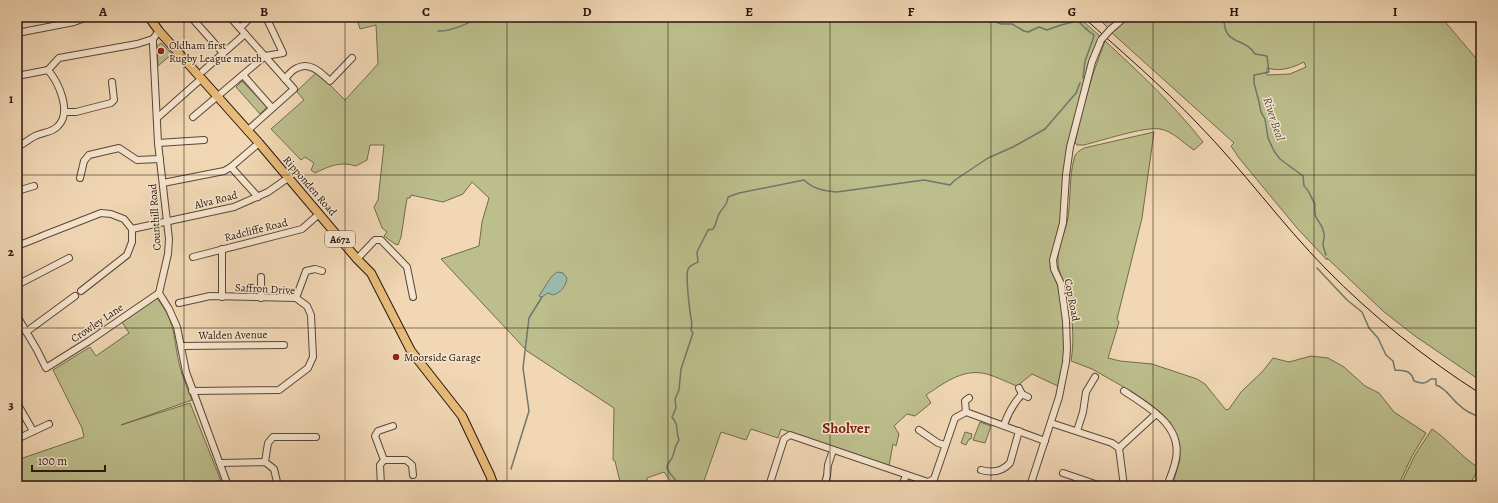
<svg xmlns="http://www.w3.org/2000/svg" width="1498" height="503" font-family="Alegreya,serif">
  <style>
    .green { fill: #bcbe8c; stroke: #726a4d; fill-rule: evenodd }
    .water { fill: #9bbaac; stroke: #6d786d }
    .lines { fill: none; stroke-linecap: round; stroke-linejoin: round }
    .stream { stroke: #6d786d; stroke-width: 1.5 }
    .minor-casing { stroke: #5a4638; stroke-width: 8 }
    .major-casing { stroke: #27150e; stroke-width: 10 }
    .minor { stroke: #f6e5ce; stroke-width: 6 }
    .major { stroke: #e8bc7a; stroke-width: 8 }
    .tram { stroke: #27150e; stroke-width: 1 }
    .minor-bridge-casing { stroke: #5a4638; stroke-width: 8; stroke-linecap: butt }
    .minor-bridge { stroke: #f6e5ce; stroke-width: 6 }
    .grid { fill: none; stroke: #27150e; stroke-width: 1; stroke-opacity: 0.55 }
    .poi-dot { fill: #8f2418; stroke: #f6e5ce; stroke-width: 1.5 }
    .labels { text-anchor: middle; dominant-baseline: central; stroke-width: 3; stroke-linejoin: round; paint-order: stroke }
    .shield { fill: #f6e5ce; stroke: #655348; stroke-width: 1 }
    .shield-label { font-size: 10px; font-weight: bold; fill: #27150e }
    .poi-label { font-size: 11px; fill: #27150e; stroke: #f6e5ce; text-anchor: start }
    .street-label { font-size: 11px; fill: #27150e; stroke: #f6e5ce }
    .water-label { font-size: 12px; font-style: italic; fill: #504f45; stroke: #f6e5ce }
    .district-label { font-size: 15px; font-weight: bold; fill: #7a1f14; stroke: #f6e5ce }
    .neatline { fill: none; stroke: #27150e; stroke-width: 1.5 }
    .grid-label { font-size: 13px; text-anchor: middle; font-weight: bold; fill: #27150e }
  </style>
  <rect width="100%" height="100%" fill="#f1d7b4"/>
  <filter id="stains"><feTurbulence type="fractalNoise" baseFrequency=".005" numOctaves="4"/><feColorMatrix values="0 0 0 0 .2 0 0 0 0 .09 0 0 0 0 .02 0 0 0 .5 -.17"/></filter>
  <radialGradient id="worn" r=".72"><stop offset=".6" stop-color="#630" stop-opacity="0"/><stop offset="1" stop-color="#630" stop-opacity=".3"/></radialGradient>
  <g class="green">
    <path d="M356,17H1078L1100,36L1094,48L1077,110L1061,223L1050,267L1061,293L1066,346L1060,387L1032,374L1017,386C1006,382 994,375 982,373C960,370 943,384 926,395L931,403L915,416L907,414L894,426L899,434L896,446L893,444L889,466L781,429L778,438L751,429L746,440L721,432L704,481L709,486H674L664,472L647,478L648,486H621L615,461L613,460L614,408L527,351L441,259L479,246L482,222L489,198L472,182L463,194L443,202L411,195L410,198H407L401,237L398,245L395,244L384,236L387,232L382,228L374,207L378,200L384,145H370L367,160L356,166C340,161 330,166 315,173L311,170L314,163L305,157L301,160L271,129L304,100L297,92L298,90L317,72L345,100L378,64L376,25L360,29Z"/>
    <polygon points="1105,17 1121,17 1108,28 1100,20"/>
    <path d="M1130,17H1441L1481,64V381L1415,336L1383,311L1327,258V260L1297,228L1239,158L1231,146L1234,143L1112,33ZM1304,62L1306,67L1290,74L1267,75V68C1280,72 1292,68 1304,62Z"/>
    <path d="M1105,41C1140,73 1174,105 1203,142L1194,150C1183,143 1173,131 1160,129C1146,126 1100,141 1084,145H1077L1075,143L1081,115L1093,74Z"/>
    <polygon points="161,43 172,54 158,66 157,46"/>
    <polygon points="242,81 267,107 260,114 236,87"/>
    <path d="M1154,132L1142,218L1117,319L1119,322L1108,358L1120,361L1152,364L1197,379L1205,384L1226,410L1229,409L1241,392L1263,371L1273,358L1289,362L1311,356L1328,358L1344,367L1365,386L1379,393L1394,412L1426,433L1412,456L1398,486H1172L1180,460L1179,442L1170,422L1163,416L1122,386L1092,369L1071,361C1075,338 1072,313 1067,291C1064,281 1058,272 1058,262C1057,247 1066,231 1068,217C1071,197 1069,178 1074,159C1075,153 1079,151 1084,148Z"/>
    <path d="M156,297C179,325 172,343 182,374C185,383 189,392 192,400L121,425L190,403L223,486H17V460L84,437L82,428L53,370L90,347L96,356L129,333L122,322Z"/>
    <polygon points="980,422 991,426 985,443 973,440"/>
    <path d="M1432,429C1449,440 1461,457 1479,468L1469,486H1400L1415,455Z"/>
    <polygon points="965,432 972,434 971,439 969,439 966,445 961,443"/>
  </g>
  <path class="water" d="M557,272L563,273L567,278C566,287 561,292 553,295L548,293L542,297L539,296L551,277Z"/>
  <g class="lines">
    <g class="stream">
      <polyline points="985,17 1001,24 1012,24 1024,31 1028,32 1039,27 1047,30 1061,25 1077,21 1079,22 1086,29 1087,28"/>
      <path d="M1213,17L1224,19C1224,46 1245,37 1255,54L1267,56L1269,72L1254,75V83L1259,102L1261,112L1265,119L1268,138L1274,151L1280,159L1303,176L1304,186C1310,191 1311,198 1315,204C1313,222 1321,219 1324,233C1325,237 1323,241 1323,246C1324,248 1325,252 1326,255"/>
      <polyline points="1100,20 1103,17"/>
      <path d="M438,31C449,32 470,23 479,17"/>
      <polyline points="1083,78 1085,61 1093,39 1094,35 1086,29"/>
      <path d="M1317,268L1347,300L1362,312L1369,328L1378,338L1386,355L1393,361L1395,370C1405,371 1411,370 1414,381C1422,384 1425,384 1431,379H1436V385C1446,388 1451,398 1458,404C1464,410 1473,415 1481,417"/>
      <polyline points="511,469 529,411 523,368 529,318 542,297"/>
      <path d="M678,486C677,478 671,477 668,470C665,465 670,462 672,458C675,451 674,447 679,440C675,430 680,427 672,417L676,408L675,399L679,390L681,369L693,333L691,330C693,324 691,319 690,312C689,304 686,276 688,269C690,265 695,264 698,262L697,252L708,230L713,229C717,224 716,219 719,214C723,206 727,207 728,197L739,193L804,180C813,189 824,191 837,192L924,180L950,185L955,180L988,158L1013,147L1045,129L1076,93L1080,83"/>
    </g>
    <defs>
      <g id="minor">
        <polyline points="191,17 223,53"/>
        <polyline points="230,17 294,89 247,131"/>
        <polyline points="240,28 251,17"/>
        <polyline points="1110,30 1125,17"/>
        <polyline points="159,31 153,39 153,44 158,143 169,239 168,254 159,293 169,309 177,327 186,372 228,486"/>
        <polyline points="17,33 74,22 87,17"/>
        <polyline points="48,70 59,58 137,44 153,39"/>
        <polyline points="203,71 245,34"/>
        <polyline points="243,75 272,108"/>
        <polyline points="17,76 48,70"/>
        <path d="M285,79C288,75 292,70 297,68C310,61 321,73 330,81L352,58"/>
        <polyline points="65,112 76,112 111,103 114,100 112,82"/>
        <polyline points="193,117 265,56 283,53 266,17"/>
        <polyline points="157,118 201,79"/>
        <polyline points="158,143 204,140"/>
        <path d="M17,147C24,144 29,139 35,136C43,132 52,133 58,126C72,112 59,83 48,70"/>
        <polyline points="231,167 258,197"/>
        <polyline points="80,178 84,161 89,155 119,148 137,160 160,159"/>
        <polyline points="163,183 224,171 231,167 259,143"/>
        <polyline points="17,191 34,186"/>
        <polyline points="132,229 234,207 268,192 288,178"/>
        <polyline points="42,236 101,213 111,214 124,219 132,229"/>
        <polyline points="17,246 40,237"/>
        <polyline points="222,249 222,297"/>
        <polyline points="193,257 302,229 319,214"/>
        <polyline points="357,259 375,240 381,240 407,267 413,297"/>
        <polyline points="17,285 69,258"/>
        <polyline points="81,291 127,255 132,242 132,229"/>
        <polyline points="261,298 261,277"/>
        <polyline points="296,298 306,271 315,269 322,271"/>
        <polyline points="179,303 210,296 296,298 307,306 311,315 313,357 308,368 279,390 192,391"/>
        <polyline points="17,316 37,350 46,368 89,341 159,293"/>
        <polyline points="26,332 75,296"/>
        <polyline points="181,346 284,345"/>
        <polyline points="1019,388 1022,394 1028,397"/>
        <path d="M1124,391C1150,408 1185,427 1175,463C1173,471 1170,478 1167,486"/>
        <polyline points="17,403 33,431"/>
        <polyline points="966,412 965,401 969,398"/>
        <polyline points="1051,423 1112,443 1119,448 1124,486"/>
        <path d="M1004,425C1008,413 1013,404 1022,394"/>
        <polyline points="919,430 938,443 945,445"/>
        <polyline points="1077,431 1083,412 1086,392 1095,377"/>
        <polyline points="17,439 49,424"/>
        <polyline points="1119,448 1156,414"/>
        <polyline points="384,460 406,460 412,465 413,475"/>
        <polyline points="265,462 268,443 273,437 316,437"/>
        <polyline points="220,463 265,462 274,469 278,486"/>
        <path d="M981,470C992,473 1002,472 1010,463L1019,431"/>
        <polyline points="1063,473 1101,486"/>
        <polyline points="381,486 380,465 384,460 375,436 378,431 393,426"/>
        <polyline points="769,486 784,439 790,435 928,482 934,479 955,418 966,412 1045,441"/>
        <polyline points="824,486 827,476 828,465 833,450"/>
        <polyline points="902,486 906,475"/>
        <polyline points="1030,486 1059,397 1066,362 1067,348 1066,321 1061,284 1054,269 1053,260 1063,223 1066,175 1070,147 1092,62 1101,40"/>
      </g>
      <polyline id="major" points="149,17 159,31 259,143 357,259 371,273 411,351 462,416 490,475 494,486"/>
    </defs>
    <use href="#minor" class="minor-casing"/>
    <use href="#major" class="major-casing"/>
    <use href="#minor" class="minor"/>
    <use href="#major" class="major"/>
    <path class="tram" d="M1083,17C1122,52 1162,86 1198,124C1243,170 1281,223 1326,269C1372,316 1426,359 1481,394"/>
    <defs>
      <polyline id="minor-bridge" points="1101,40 1110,30"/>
    </defs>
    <use href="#minor-bridge" class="minor-bridge-casing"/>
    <use href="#minor-bridge" class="minor-bridge"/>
  </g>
  <path class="grid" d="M184,17V486M345,17V486M507,17V486M668,17V486M830,17V486M991,17V486M1153,17V486M1314,17V486M17,175H1481M17,328H1481"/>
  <g class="poi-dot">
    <circle cx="161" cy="51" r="4"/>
    <circle cx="396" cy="357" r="4"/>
  </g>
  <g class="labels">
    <rect class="shield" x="325" y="231" width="30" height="16" rx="3"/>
    <g class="shield-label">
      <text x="340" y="239">A672</text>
    </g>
    <g class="poi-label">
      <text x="169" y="45">Oldham first<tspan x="169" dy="13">Rugby League match</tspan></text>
      <text x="404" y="357">Moorside Garage</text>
    </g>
    <g class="street-label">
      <text transform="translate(310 186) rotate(49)">Ripponden Road</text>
      <text transform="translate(216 200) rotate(-14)">Alva Road</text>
      <text transform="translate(155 217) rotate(-94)">Counthill Road</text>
      <text transform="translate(256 230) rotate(-14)">Radcliffe Road</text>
      <text transform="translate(265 289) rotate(3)">Saffron Drive</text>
      <text transform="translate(1072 300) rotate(79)">Cop Road</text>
      <text transform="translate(97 323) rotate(-34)">Crowley Lane</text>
      <text transform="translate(233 335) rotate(-1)">Walden Avenue</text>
    </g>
    <g class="water-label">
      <text transform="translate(1274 119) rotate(72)">River Beal</text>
    </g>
    <g class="district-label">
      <text x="846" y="428">Sholver</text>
    </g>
  </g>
  <rect width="1498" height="503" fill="none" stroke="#f1d7b4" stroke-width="44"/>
  <path d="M32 465v6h73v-6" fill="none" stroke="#27150e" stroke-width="2"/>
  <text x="38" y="465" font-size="12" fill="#27150e" stroke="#f6e5ce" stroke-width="3" paint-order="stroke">100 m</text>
  <rect x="22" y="22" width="1454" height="459" class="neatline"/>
  <g class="grid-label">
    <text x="103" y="16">A</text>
    <text x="264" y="16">B</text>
    <text x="426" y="16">C</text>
    <text x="587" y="16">D</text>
    <text x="749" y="16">E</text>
    <text x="911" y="16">F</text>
    <text x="1072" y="16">G</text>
    <text x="1234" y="16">H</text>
    <text x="1395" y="16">I</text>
    <text x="11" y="103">1</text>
    <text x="11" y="256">2</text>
    <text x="11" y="409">3</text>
  </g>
  <rect width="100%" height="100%" filter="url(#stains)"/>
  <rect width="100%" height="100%" fill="url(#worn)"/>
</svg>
